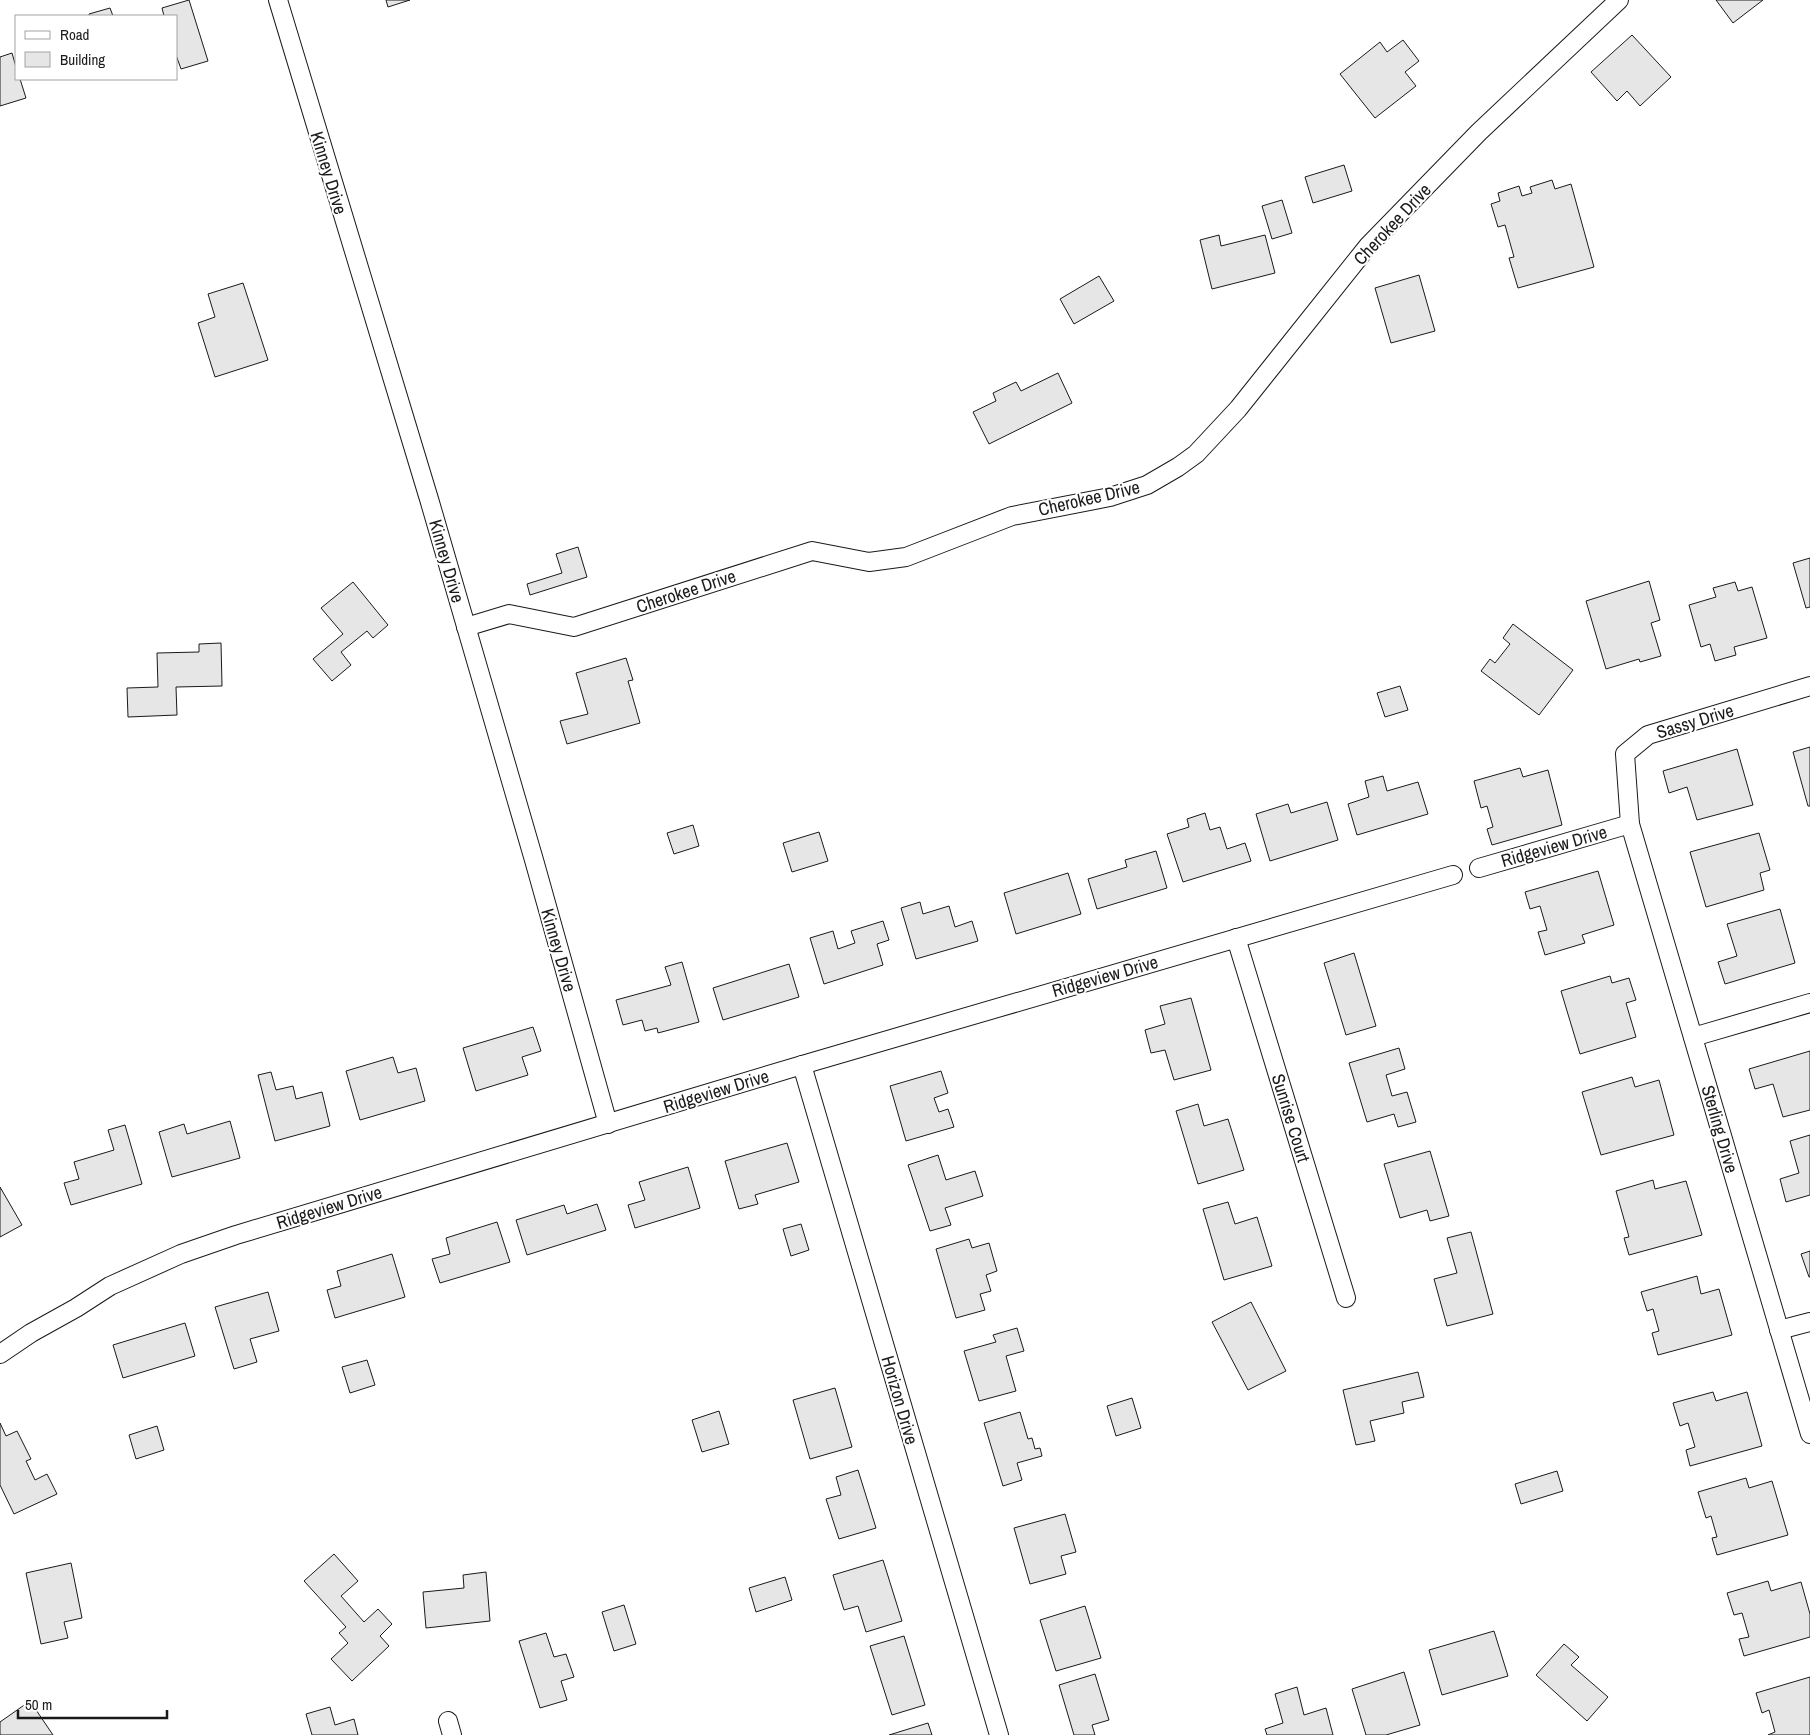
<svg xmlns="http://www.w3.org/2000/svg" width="1810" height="1735" font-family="'Archivo Narrow',sans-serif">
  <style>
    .building { fill: #e6e6e6; stroke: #1a1a1a }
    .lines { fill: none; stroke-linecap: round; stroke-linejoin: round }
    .minor-casing { stroke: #1a1a1a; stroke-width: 20 }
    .minor { stroke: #fff; stroke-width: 18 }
    .labels { text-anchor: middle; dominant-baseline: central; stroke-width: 4; stroke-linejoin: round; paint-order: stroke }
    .street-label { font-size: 18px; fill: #1a1a1a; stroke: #fff }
  </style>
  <rect width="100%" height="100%" fill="#fff"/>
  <g class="building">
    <polygon points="189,0 208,61 181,69 176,55 176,16 164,16 162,8"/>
    <polygon points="386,0 410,0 388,7"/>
    <polygon points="1716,0 1763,0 1733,23"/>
    <polygon points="110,8 113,16 89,16 89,14"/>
    <polygon points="1632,35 1671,77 1640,106 1627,91 1617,101 1591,72"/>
    <polygon points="1403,40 1419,61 1405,72 1416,86 1375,118 1340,74 1380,42 1387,52"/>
    <polygon points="12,53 16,67 16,79 20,79 26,98 0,106 0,57"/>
    <polygon points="1344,165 1352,191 1313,203 1305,177"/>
    <polygon points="1552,180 1555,189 1571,184 1594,267 1518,288 1509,258 1514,257 1505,225 1498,227 1491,204 1500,201 1498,193 1519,186 1522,196 1532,193 1530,187"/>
    <polygon points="1282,200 1292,233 1272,239 1262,206"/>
    <polygon points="1219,235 1221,246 1265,235 1275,273 1212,289 1200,240"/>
    <polygon points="1419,275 1435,331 1391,343 1375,288"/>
    <polygon points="1099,276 1114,301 1074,324 1060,299"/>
    <polygon points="243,283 268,360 215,377 198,323 215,317 208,294"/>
    <polygon points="1058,373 1072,403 989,444 973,412 996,401 993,393 1016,382 1021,391"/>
    <polygon points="578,547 587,577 530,595 527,584 562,573 556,554"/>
    <polygon points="1810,558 1810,607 1806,608 1793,563"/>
    <polygon points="1649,581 1660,620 1651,623 1661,656 1640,662 1639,659 1606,669 1586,601"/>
    <polygon points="353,582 388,625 373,638 367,631 341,652 351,665 332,681 313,659 343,634 321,608"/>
    <polygon points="1735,582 1738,591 1752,587 1767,638 1734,647 1736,655 1715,661 1710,644 1701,647 1689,605 1716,597 1713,588"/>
    <polygon points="1513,624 1573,670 1539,715 1481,671 1490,659 1495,663 1510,644 1503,638"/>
    <polygon points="221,643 222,686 176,687 177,715 128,717 127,688 158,687 157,653 199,652 199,644"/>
    <polygon points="626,658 633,680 628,681 640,723 567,744 560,721 588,714 576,673"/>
    <polygon points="1400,686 1408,710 1385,717 1377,693"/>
    <polygon points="1810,747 1810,806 1808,806 1793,752"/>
    <polygon points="1737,749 1753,805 1697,820 1687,787 1669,793 1663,771"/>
    <polygon points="1520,768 1523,777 1548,770 1562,825 1492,845 1487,829 1493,827 1487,806 1481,808 1474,781"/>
    <polygon points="1383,776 1387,791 1418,782 1428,814 1357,835 1348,804 1369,797 1365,781"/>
    <polygon points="1327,802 1338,840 1270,861 1256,814 1288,804 1291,813"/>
    <polygon points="1205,813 1210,830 1220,827 1227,849 1245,843 1251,861 1183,882 1167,834 1189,827 1187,819"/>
    <polygon points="693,825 699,846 674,854 667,833"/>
    <polygon points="819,832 828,861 792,872 783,843"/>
    <polygon points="1759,833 1770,870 1760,873 1764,890 1706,907 1690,852"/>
    <polygon points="1156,851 1167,888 1097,909 1088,879 1127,867 1125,860"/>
    <polygon points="1598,871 1614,925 1582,935 1585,943 1545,955 1538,932 1547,930 1540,906 1530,909 1525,892"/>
    <polygon points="1068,873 1081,914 1016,934 1004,893"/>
    <polygon points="920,902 923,914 949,906 955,927 972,921 978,941 916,959 901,908"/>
    <polygon points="1780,909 1795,963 1725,984 1718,962 1737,956 1727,924"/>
    <polygon points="883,921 889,940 877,944 883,965 824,984 810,938 833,931 838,949 855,943 851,931"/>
    <polygon points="1354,953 1376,1026 1346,1035 1324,963"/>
    <polygon points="682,962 699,1022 658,1033 657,1028 645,1031 642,1020 623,1025 616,1000 671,985 665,967"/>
    <polygon points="789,964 799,997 723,1020 713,988"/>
    <polygon points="1610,976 1612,983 1629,978 1636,1000 1626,1003 1636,1037 1580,1054 1561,991"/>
    <polygon points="1191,998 1211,1070 1174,1080 1165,1050 1151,1053 1145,1030 1165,1024 1160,1006"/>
    <polygon points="533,1027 541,1051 522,1057 528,1075 476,1091 463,1048"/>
    <polygon points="1399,1048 1405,1069 1386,1075 1392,1096 1407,1092 1416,1122 1398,1127 1394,1114 1367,1122 1349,1063"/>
    <polygon points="1810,1051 1810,1110 1783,1117 1773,1084 1755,1089 1749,1069"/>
    <polygon points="393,1057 398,1073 416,1068 425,1101 360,1120 346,1071"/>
    <polygon points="941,1071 948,1093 934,1098 939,1112 948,1109 954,1127 906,1141 890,1086"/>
    <polygon points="271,1072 276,1090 293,1086 296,1099 322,1092 330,1126 275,1141 258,1075"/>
    <polygon points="1632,1077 1635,1087 1659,1080 1674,1135 1601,1155 1582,1092"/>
    <polygon points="1198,1104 1204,1126 1228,1119 1244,1170 1198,1184 1176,1111"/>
    <polygon points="230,1121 240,1158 172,1177 159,1132 184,1124 187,1134"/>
    <polygon points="125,1125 142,1184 71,1205 64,1183 79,1179 74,1162 114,1150 108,1130"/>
    <polygon points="1810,1135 1810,1195 1786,1202 1780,1179 1799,1173 1790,1141"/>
    <polygon points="787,1143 799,1182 755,1195 758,1204 739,1209 725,1161"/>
    <polygon points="1430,1151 1449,1216 1430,1221 1427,1210 1400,1218 1384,1164"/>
    <polygon points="938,1155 946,1180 975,1171 983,1196 945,1208 951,1225 930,1231 908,1165"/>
    <polygon points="688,1167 700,1208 635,1228 628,1205 645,1200 639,1182"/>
    <polygon points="1653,1180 1655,1189 1686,1181 1702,1235 1629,1255 1624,1238 1629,1237 1616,1191"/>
    <polygon points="0,1187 22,1225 0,1237"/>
    <polygon points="1228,1202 1235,1224 1257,1217 1272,1266 1224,1280 1203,1209"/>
    <polygon points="597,1204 606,1230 527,1255 516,1220 564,1205 567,1214"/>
    <polygon points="497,1222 510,1262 440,1283 432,1259 450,1254 446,1238"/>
    <polygon points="801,1224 809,1250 791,1256 783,1229"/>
    <polygon points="1471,1232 1493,1314 1447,1326 1434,1279 1457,1273 1447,1238"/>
    <polygon points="969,1239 972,1248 989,1243 997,1271 986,1275 991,1291 980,1294 985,1310 956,1318 936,1249"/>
    <polygon points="1810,1251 1810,1277 1809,1277 1801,1254"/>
    <polygon points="392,1254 405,1297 335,1318 327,1290 341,1286 337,1271"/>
    <polygon points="1697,1276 1701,1294 1719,1289 1732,1335 1658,1355 1652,1333 1659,1331 1653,1309 1647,1311 1641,1292"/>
    <polygon points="268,1292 279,1331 250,1339 257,1362 234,1369 215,1307"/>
    <polygon points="1251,1302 1286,1371 1248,1390 1212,1322"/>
    <polygon points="185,1323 195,1356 123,1378 113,1345"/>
    <polygon points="1017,1328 1024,1351 1006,1356 1016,1391 979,1401 964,1351 996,1342 993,1335"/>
    <polygon points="367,1360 375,1385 350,1393 342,1367"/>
    <polygon points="1418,1372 1424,1397 1402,1402 1404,1413 1370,1421 1375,1441 1356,1445 1343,1390"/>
    <polygon points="835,1388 852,1447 810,1459 793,1400"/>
    <polygon points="1713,1392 1716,1401 1747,1392 1762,1446 1690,1466 1686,1450 1695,1447 1688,1423 1680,1426 1673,1403"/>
    <polygon points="1132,1398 1141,1428 1116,1436 1107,1406"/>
    <polygon points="719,1411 729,1444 702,1452 692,1420"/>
    <polygon points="1020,1412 1028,1439 1032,1438 1035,1449 1040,1448 1042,1456 1017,1463 1022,1480 1003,1486 984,1423"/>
    <polygon points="0,1423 6,1436 17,1431 31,1459 26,1461 35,1480 47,1474 57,1494 14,1514 0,1485"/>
    <polygon points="157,1426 164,1450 136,1459 129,1435"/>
    <polygon points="858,1470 876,1528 839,1539 826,1499 841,1495 836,1477"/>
    <polygon points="1557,1471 1563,1491 1521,1504 1515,1484"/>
    <polygon points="1746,1478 1749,1488 1772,1481 1788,1535 1717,1555 1712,1538 1717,1537 1711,1516 1706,1518 1698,1492"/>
    <polygon points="1065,1514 1076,1552 1061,1556 1066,1574 1030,1584 1014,1528"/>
    <polygon points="334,1554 358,1581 341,1596 364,1622 378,1609 392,1624 380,1636 389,1646 352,1681 331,1659 348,1643 339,1633 346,1627 304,1581"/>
    <polygon points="883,1560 902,1621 866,1632 858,1606 844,1610 833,1575"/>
    <polygon points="71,1563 82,1618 64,1622 68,1638 41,1644 26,1573"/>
    <polygon points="486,1572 490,1621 426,1628 423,1592 464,1588 463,1575"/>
    <polygon points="785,1577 792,1600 756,1612 749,1588"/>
    <polygon points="1768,1581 1771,1591 1801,1582 1810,1614 1810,1637 1744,1656 1739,1639 1749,1637 1742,1613 1734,1615 1727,1593"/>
    <polygon points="624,1605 636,1644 614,1651 602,1612"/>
    <polygon points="1085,1606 1101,1658 1056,1671 1040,1620"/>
    <polygon points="1494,1631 1508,1676 1442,1695 1429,1650"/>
    <polygon points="546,1633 554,1657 566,1654 574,1677 561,1681 567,1700 540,1708 519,1641"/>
    <polygon points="904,1636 925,1705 892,1715 870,1646"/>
    <polygon points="1564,1644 1579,1657 1571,1665 1608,1697 1587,1721 1536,1675"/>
    <polygon points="1404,1672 1420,1725 1386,1735 1366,1735 1352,1689"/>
    <polygon points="1095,1674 1109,1720 1092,1725 1095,1735 1074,1735 1059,1685"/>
    <polygon points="1810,1677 1810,1735 1768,1735 1775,1732 1769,1710 1762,1713 1756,1693"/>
    <polygon points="1297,1687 1304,1715 1326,1708 1333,1735 1267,1735 1265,1729 1283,1723 1275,1694"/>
    <polygon points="30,1701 53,1735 0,1735 0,1722"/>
    <polygon points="330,1707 335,1725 354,1719 358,1735 312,1735 306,1714"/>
    <polygon points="928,1723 932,1735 889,1735"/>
  </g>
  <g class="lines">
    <defs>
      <g id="minor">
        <polyline points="278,0 429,499 534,860 608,1124"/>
        <polyline points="466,627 509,614 574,627 812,551 869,562 906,557 1012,516 1110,497 1147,485 1178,467 1196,454 1238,409 1368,246 1479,132 1619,0"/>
        <polyline points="1810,686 1648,735 1625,754 1630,824 1810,1434"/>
        <polyline points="1479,868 1630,824"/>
        <polyline points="1236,938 1346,1298"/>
        <polyline points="1693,1037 1810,1003"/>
        <polyline points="802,1065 999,1735"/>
        <polyline points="1779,1330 1810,1322"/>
        <polyline points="0,1354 31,1333 76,1308 110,1286 181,1254 236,1235 802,1065 1453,875"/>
        <polyline points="448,1721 452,1735"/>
      </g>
    </defs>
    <use href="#minor" class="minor-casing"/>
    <use href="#minor" class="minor"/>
  </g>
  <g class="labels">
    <g class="street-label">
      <text transform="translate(329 173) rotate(73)">Kinney Drive</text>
      <text transform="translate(1392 224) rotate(-47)">Cherokee Drive</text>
      <text transform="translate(1089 498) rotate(-13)">Cherokee Drive</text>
      <text transform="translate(447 561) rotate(74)">Kinney Drive</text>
      <text transform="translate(686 591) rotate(-18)">Cherokee Drive</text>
      <text transform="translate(1695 721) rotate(-17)">Sassy Drive</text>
      <text transform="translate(1554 846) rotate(-16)">Ridgeview Drive</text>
      <text transform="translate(559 950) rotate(74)">Kinney Drive</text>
      <text transform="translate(1105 976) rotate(-16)">Ridgeview Drive</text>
      <text transform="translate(716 1091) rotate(-17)">Ridgeview Drive</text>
      <text transform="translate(1291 1118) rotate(73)">Sunrise Court</text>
      <text transform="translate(1720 1129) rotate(74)">Sterling Drive</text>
      <text transform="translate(329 1207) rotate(-17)">Ridgeview Drive</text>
      <text transform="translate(900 1400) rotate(74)">Horizon Drive</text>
    </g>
  </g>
  <rect x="15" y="15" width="162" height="65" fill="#ffffff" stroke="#a3a3a3"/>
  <rect x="25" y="31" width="25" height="8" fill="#ffffff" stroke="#a3a3a3"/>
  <text x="60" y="40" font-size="15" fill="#1a1a1a">Road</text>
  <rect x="25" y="52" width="25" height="15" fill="#e6e6e6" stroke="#a3a3a3"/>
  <text x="60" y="65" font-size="15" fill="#1a1a1a">Building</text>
  <path d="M18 1710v8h149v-8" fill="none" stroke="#1a1a1a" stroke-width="2.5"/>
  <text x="25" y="1710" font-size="15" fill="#1a1a1a" stroke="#ffffff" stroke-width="4" paint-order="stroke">50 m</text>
</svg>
